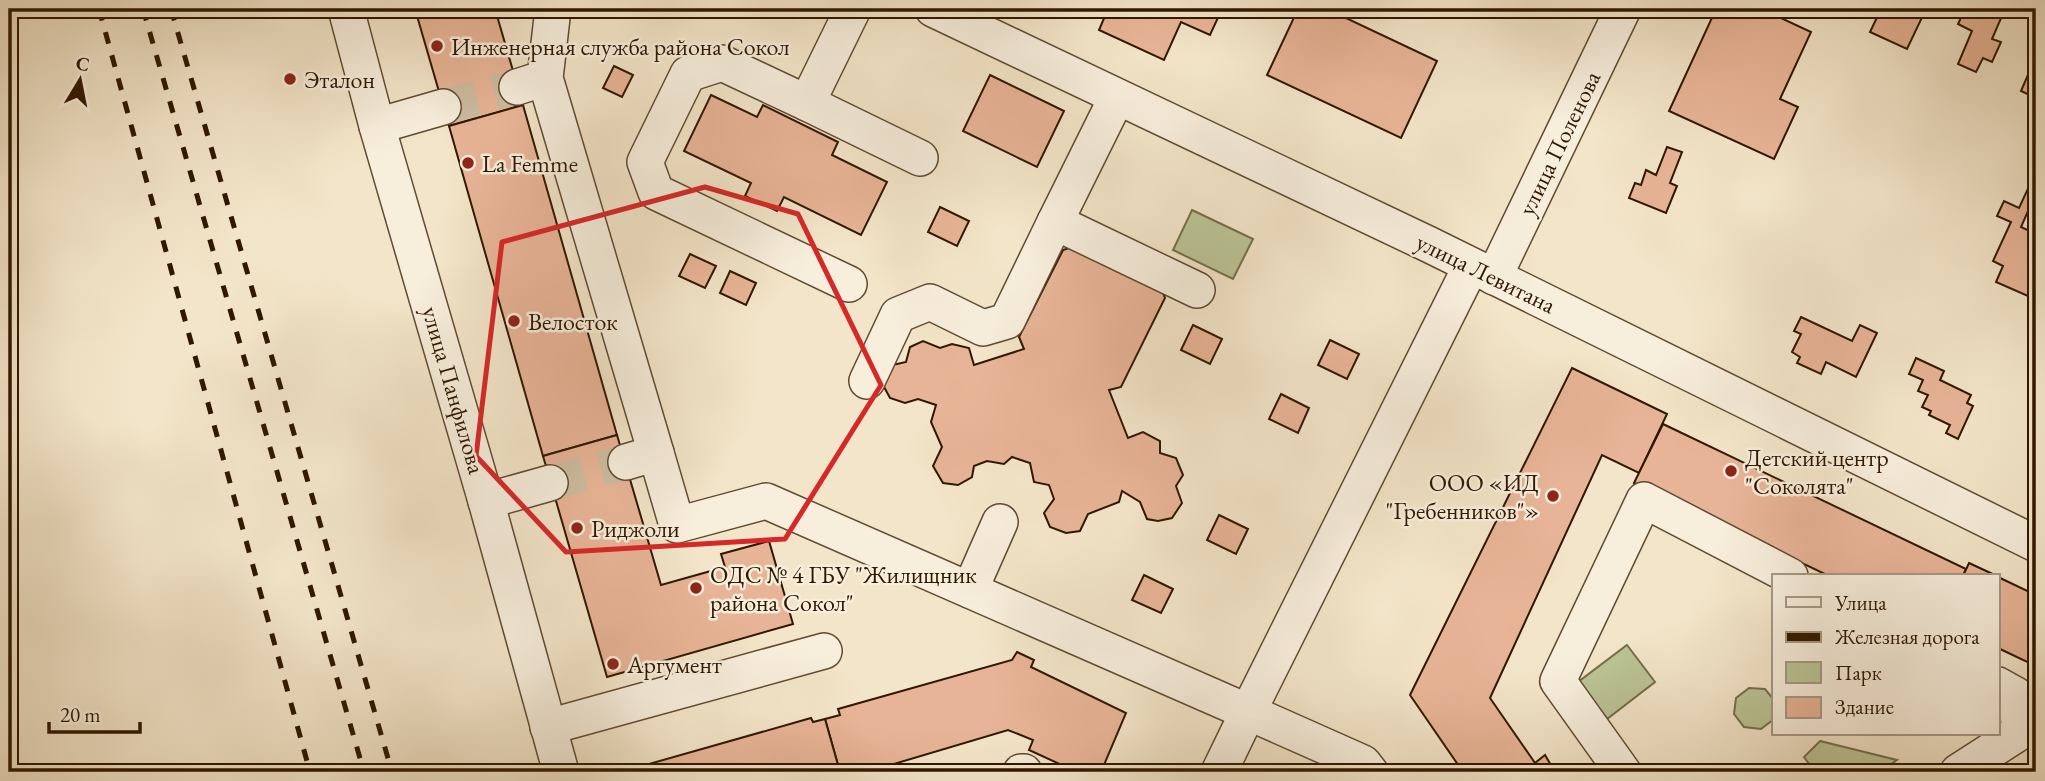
<svg xmlns="http://www.w3.org/2000/svg" width="2045" height="781" font-family="'EB Garamond',serif">
  <style>
    .green { fill: #bbc496; stroke: #756e4b; stroke-width: 2 }
    .building { fill: #e8b497; stroke: #2f1700; stroke-width: 2 }
    .lines { fill: none; stroke-linecap: round; stroke-linejoin: round }
    .minor-tunnel { stroke: #ccbca1; stroke-width: 35; stroke-dasharray: 35 18; stroke-linecap: butt }
    .minor-casing { stroke: #604a32; stroke-width: 38 }
    .minor { stroke: #f7eedc; stroke-width: 35 }
    .rail { stroke: #2f1700; stroke-width: 5; stroke-dasharray: 12 12; stroke-linecap: butt }
    .marked { fill: none; stroke: #d62828; stroke-width: 5; stroke-linejoin: round }
    .poi-dot { fill: #8f2418; stroke: #f7eedc; stroke-width: 2.5 }
    .labels { text-anchor: middle; dominant-baseline: central; stroke-width: 5; stroke-linejoin: round; paint-order: stroke }
    .poi-label { font-size: 24px; fill: #2f1700; stroke: #f7eedc; text-anchor: start }
    .street-label { font-size: 24px; fill: #2f1700; stroke: #f7eedc }
  </style>
  <rect width="100%" height="100%" fill="#f3e5c9"/>
  <filter id="stains"><feTurbulence type="fractalNoise" baseFrequency=".00286" numOctaves="4"/><feColorMatrix values="0 0 0 0 .2 0 0 0 0 .09 0 0 0 0 .02 0 0 0 .5 -.17"/></filter>
  <radialGradient id="worn" r=".72"><stop offset=".6" stop-color="#630" stop-opacity="0"/><stop offset="1" stop-color="#630" stop-opacity=".3"/></radialGradient>
  <g class="green">
    <polygon points="1192,210 1253,239 1233,279 1173,250"/>
    <polygon points="1627,645 1655,682 1607,719 1578,682"/>
    <polygon points="1749,688 1765,689 1774,700 1774,719 1761,729 1744,727 1734,714 1736,698"/>
    <polygon points="1820,741 1897,760 1880,772 1815,772 1804,757"/>
  </g>
  <g class="building">
    <polygon points="415,9 495,9 523,105 449,126"/>
    <polygon points="1108,9 1222,9 1210,35 1181,22 1164,60 1099,30"/>
    <polygon points="1298,9 1327,9 1437,61 1401,138 1267,75"/>
    <polygon points="1716,9 1767,9 1766,11 1811,32 1780,99 1798,107 1774,159 1669,111"/>
    <polygon points="1881,9 1926,9 1907,49 1870,32"/>
    <polygon points="1965,9 2005,9 1992,39 2001,42 1992,62 1983,58 1976,72 1958,64 1972,31 1958,24"/>
    <polygon points="2036,56 2036,98 2021,91"/>
    <polygon points="614,66 633,75 622,97 603,88"/>
    <polygon points="990,75 1064,111 1037,167 963,131"/>
    <polygon points="711,95 757,117 763,105 838,142 832,155 887,182 861,235 784,197 777,211 745,196 751,183 684,151"/>
    <polygon points="523,105 617,435 543,456 449,126"/>
    <polygon points="1667,147 1682,152 1670,183 1677,186 1666,213 1629,198 1635,183 1641,185 1646,170 1656,175"/>
    <polygon points="2033,178 2036,180 2036,193 2021,227 2036,234 2031,244 2036,246 2035,299 1996,282 2003,266 1993,261 2011,222 1997,216 2004,201 2019,208"/>
    <polygon points="940,207 969,221 957,246 928,232"/>
    <polygon points="1078,245 1160,285 1165,298 1121,387 1109,390 1128,438 1143,432 1160,441 1160,453 1176,458 1183,475 1176,486 1182,503 1172,518 1158,521 1147,519 1140,502 1122,491 1119,502 1088,514 1080,531 1066,533 1050,527 1044,513 1054,499 1049,485 1034,482 1030,463 1012,457 1004,464 987,461 974,466 972,477 958,485 943,483 933,466 942,447 931,422 936,405 918,399 905,403 890,398 883,385 888,366 906,362 910,347 923,341 940,348 952,344 969,348 974,365 1024,349 1019,337 1063,250"/>
    <polygon points="690,254 716,266 705,288 679,276"/>
    <polygon points="730,271 756,283 746,305 720,293"/>
    <polygon points="1801,317 1852,341 1860,325 1877,333 1856,377 1826,362 1821,374 1797,363 1800,357 1792,352 1801,334 1794,331"/>
    <polygon points="1193,325 1222,339 1210,364 1181,350"/>
    <polygon points="1330,340 1359,354 1347,379 1318,365"/>
    <polygon points="1916,358 1944,371 1940,380 1971,395 1967,403 1973,406 1958,439 1946,433 1950,425 1929,415 1931,411 1922,407 1928,395 1918,391 1923,380 1909,374"/>
    <polygon points="1572,368 1667,414 1639,473 1602,455 1490,698 1535,763 1545,755 1555,772 1463,772 1410,695"/>
    <polygon points="1281,394 1309,408 1298,433 1269,419"/>
    <polygon points="1663,424 1966,569 1963,576 1829,576 1634,483"/>
    <polygon points="617,435 661,585 725,567 721,554 769,541 793,624 607,677 543,456"/>
    <polygon points="1219,515 1248,529 1236,554 1207,540"/>
    <polygon points="1969,563 1997,576 1963,576"/>
    <polygon points="1144,575 1173,589 1161,613 1132,600"/>
    <polygon points="1998,577 2036,595 2036,666 1998,648"/>
    <polygon points="1017,652 1034,660 1031,667 1126,713 1101,772 1077,772 1029,750 1033,740 1008,730 867,772 840,772 825,719 840,715 838,709 1012,660"/>
    <polygon points="811,718 813,722 825,719 840,772 636,772 635,768"/>
  </g>
  <g class="lines">
    <g class="minor-tunnel">
      <polyline points="443,107 517,87"/>
      <polyline points="550,483 626,462"/>
    </g>
    <defs>
      <g id="minor">
        <polyline points="346,9 377,126 486,501 561,772"/>
        <polyline points="553,9 545,78 656,453"/>
        <polyline points="853,9 807,103 920,158"/>
        <polyline points="933,9 1428,244 2036,544"/>
        <polyline points="517,87 545,78"/>
        <polyline points="1117,97 1055,222 1197,290"/>
        <polyline points="807,103 722,63 688,74 645,162 656,192 849,284"/>
        <polyline points="377,126 443,107"/>
        <polyline points="1494,277 1623,9"/>
        <polyline points="867,381 898,315 930,302 983,328 1007,321 1055,222"/>
        <polyline points="626,462 656,453 677,525 766,501 1248,712 1219,772"/>
        <polyline points="486,501 550,483"/>
        <polyline points="970,590 1000,522"/>
        <polyline points="548,727 824,651"/>
        <polyline points="1021,772 1024,772"/>
        <polyline points="1370,772 1363,763 1248,712 1471,266"/>
        <polyline points="1623,772 1558,681 1644,500 1790,576"/>
        <polyline points="1958,772 2020,732 2016,695 1998,685"/>
      </g>
    </defs>
    <use href="#minor" class="minor-casing"/>
    <use href="#minor" class="minor"/>
    <g class="rail">
      <polyline points="99,9 310,772"/>
      <polyline points="143,9 364,772"/>
      <polyline points="171,9 392,772"/>
    </g>
  </g>
  <path class="marked" d="M705,187L798,214L881,385L785,539L566,552L476,456L502,242Z"/>
  <g class="poi-dot">
    <circle cx="437" cy="46" r="7"/>
    <circle cx="290" cy="79" r="7"/>
    <circle cx="468" cy="163" r="7"/>
    <circle cx="514" cy="321" r="7"/>
    <circle cx="1731" cy="471" r="7"/>
    <circle cx="1553" cy="496" r="7"/>
    <circle cx="577" cy="528" r="7"/>
    <circle cx="696" cy="588" r="7"/>
    <circle cx="613" cy="664" r="7"/>
  </g>
  <g class="labels">
    <g class="poi-label">
      <text x="451" y="46">Инженерная служба района Сокол</text>
      <text x="304" y="79">Эталон</text>
      <text x="482" y="163">La Femme</text>
      <text x="528" y="321">Велосток</text>
      <text x="1745" y="457">Детский центр<tspan x="1745" dy="28">"Соколята"</tspan></text>
      <text x="1539" y="482" text-anchor="end">ООО «ИД<tspan x="1539" dy="28">"Гребенников"»</tspan></text>
      <text x="591" y="528">Риджоли</text>
      <text x="710" y="574">ОДС № 4 ГБУ "Жилищник<tspan x="710" dy="28">района Сокол"</tspan></text>
      <text x="627" y="664">Аргумент</text>
    </g>
    <g class="street-label">
      <text transform="translate(1559 143) rotate(-64)">улица Поленова</text>
      <text transform="translate(1486 273) rotate(26)">улица Левитана</text>
      <text transform="translate(454 390) rotate(74)">улица Панфилова</text>
    </g>
  </g>
  <rect width="2045" height="781" fill="none" stroke="#f3e5c9" stroke-width="35"/>
  <rect x="10" y="10" width="2024" height="760" fill="none" stroke="#2f1700" stroke-width="3.5"/>
  <rect x="18" y="18" width="2010" height="746" fill="none" stroke="#2f1700" stroke-width="2"/>
  <rect x="1772" y="574" width="228" height="161" fill="#f7eedc" stroke="#a79884" stroke-width="2"/>
  <rect x="1786" y="597" width="35" height="10" fill="#f7eedc" stroke="#a79884" stroke-width="2"/>
  <text x="1835" y="610" font-size="21" fill="#2f1700">Улица</text>
  <rect x="1786" y="632" width="35" height="10" fill="#2f1700" stroke="#a79884" stroke-width="2"/>
  <text x="1835" y="644" font-size="21" fill="#2f1700">Железная дорога</text>
  <rect x="1786" y="662" width="35" height="21" fill="#bbc496" stroke="#a79884" stroke-width="2"/>
  <text x="1835" y="680" font-size="21" fill="#2f1700">Парк</text>
  <rect x="1786" y="697" width="35" height="21" fill="#e8b497" stroke="#a79884" stroke-width="2"/>
  <text x="1835" y="714" font-size="21" fill="#2f1700">Здание</text>
  <g transform="translate(80 80) rotate(10)" stroke="#f7eedc" stroke-width="5" paint-order="stroke">
  <path d="M0-5L12 26L0 18L-12 26Z" fill="#2f1700"/>
  <text y="-10" font-size="19" font-weight="bold" text-anchor="middle" fill="#2f1700">С</text>
  </g>
  <path d="M49 722v10h91v-10" fill="none" stroke="#2f1700" stroke-width="3.5"/>
  <text x="60" y="722" font-size="21" fill="#2f1700" stroke="#f7eedc" stroke-width="5" paint-order="stroke">20 m</text>
  <rect width="100%" height="100%" filter="url(#stains)"/>
  <rect width="100%" height="100%" fill="url(#worn)"/>
</svg>
